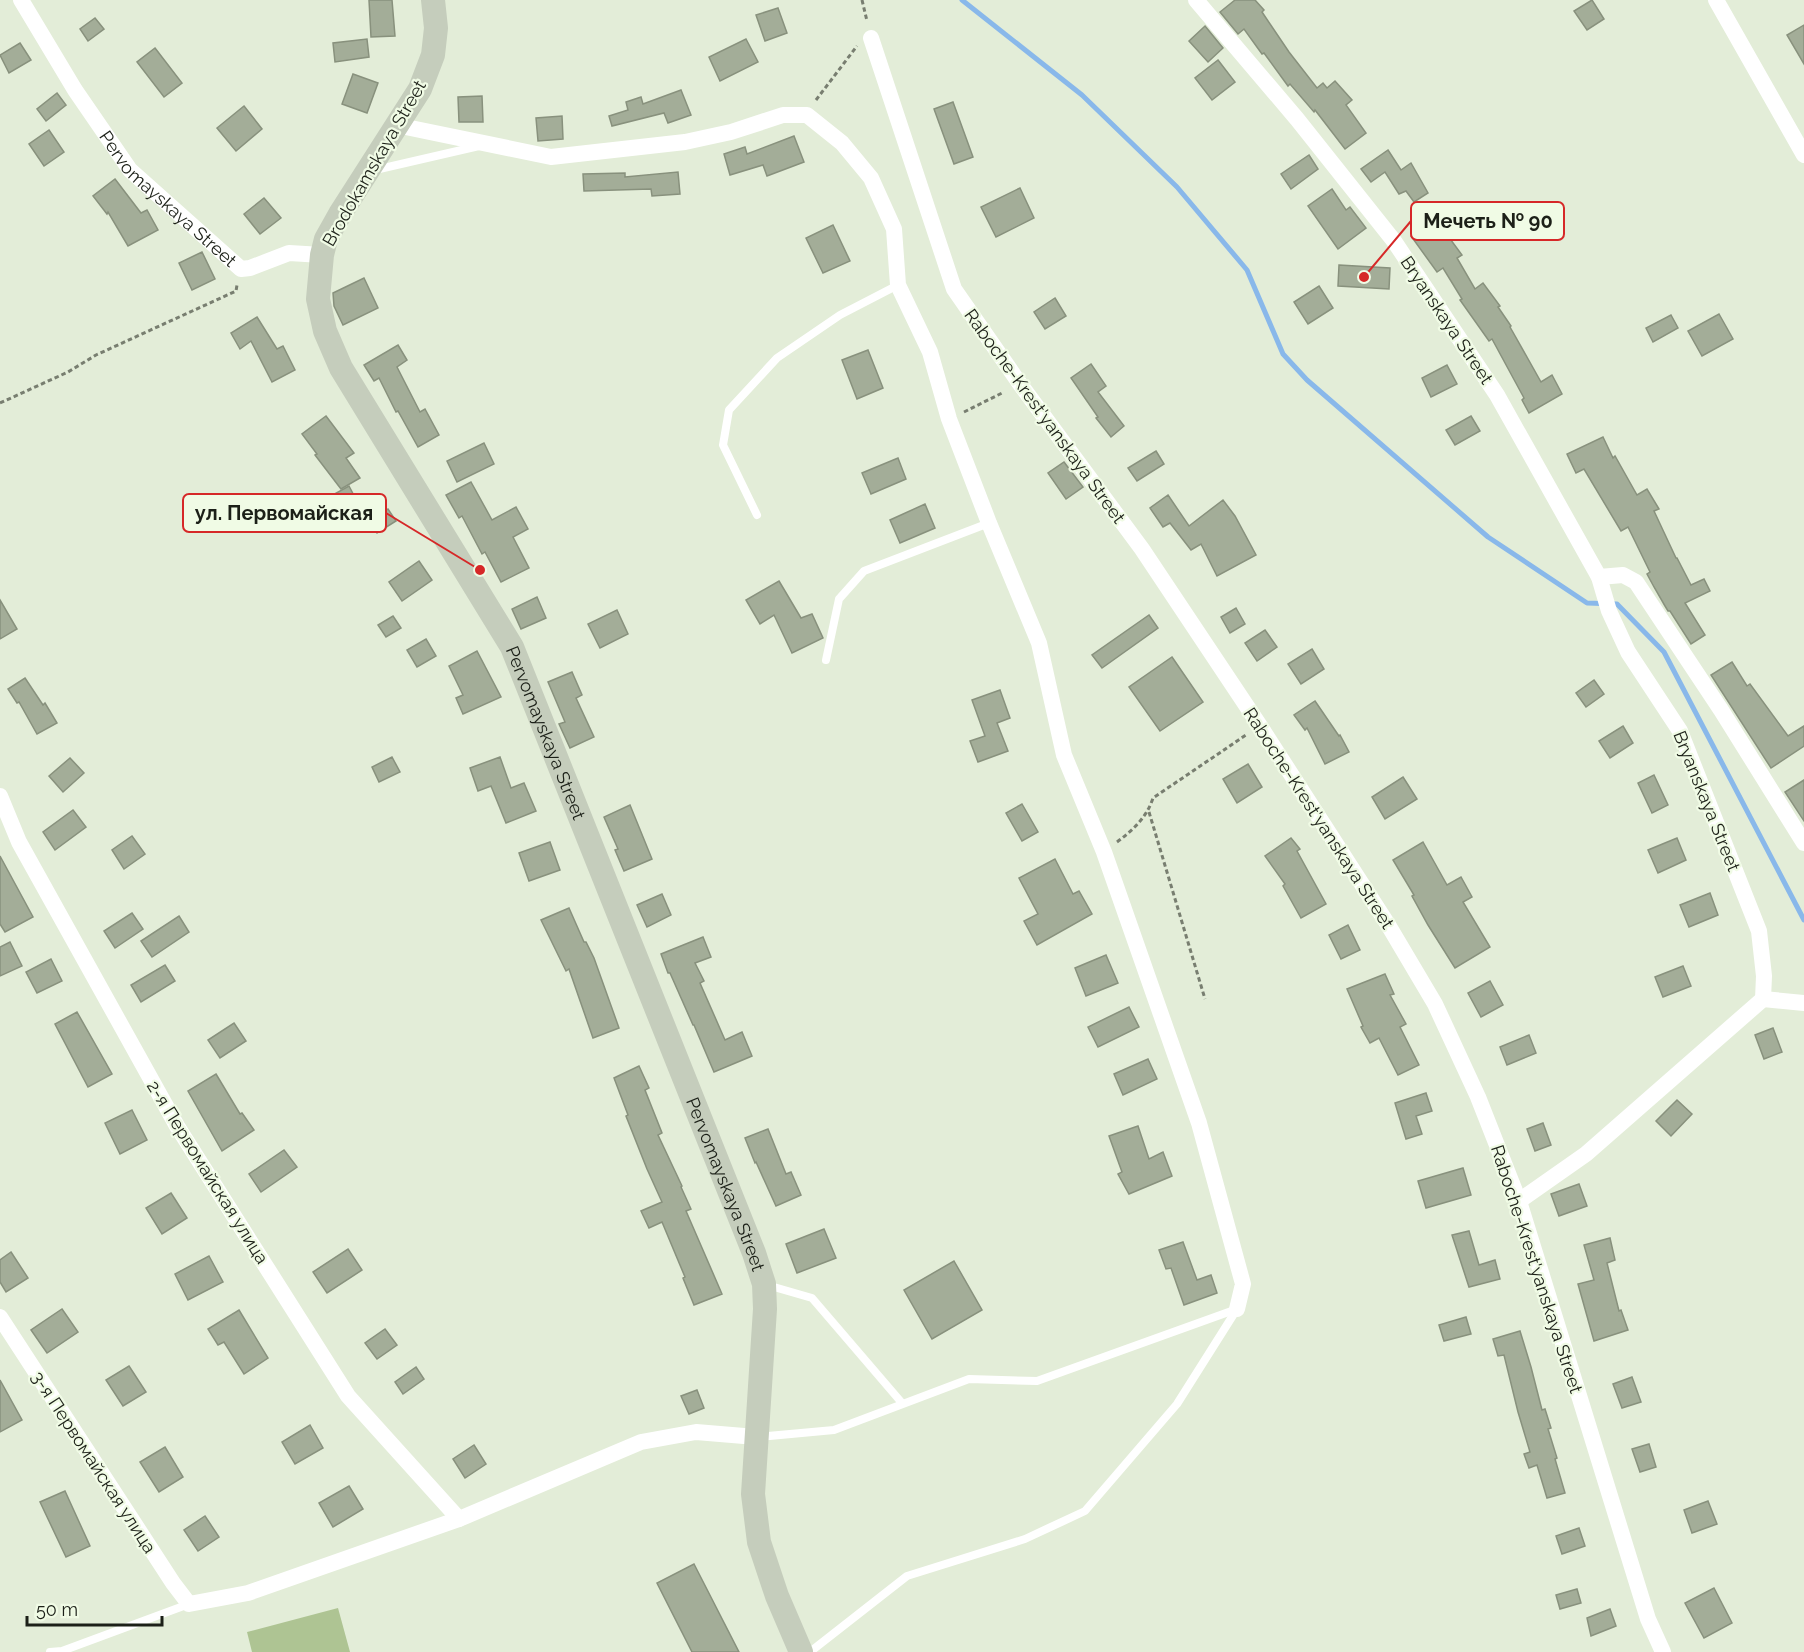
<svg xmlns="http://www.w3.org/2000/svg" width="1804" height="1652" font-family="Raleway,sans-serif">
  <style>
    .green { fill: #aec493 }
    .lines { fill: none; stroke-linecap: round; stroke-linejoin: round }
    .stream { stroke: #89b8ea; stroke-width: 5 }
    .building { fill: #a3ad98; stroke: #88917d; stroke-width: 1.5 }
    .path { stroke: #787e70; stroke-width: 3; stroke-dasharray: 4.5 3; stroke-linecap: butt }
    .lane { stroke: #fff; stroke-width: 8 }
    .street { stroke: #fff; stroke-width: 16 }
    .secondary { stroke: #c5cdbc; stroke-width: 24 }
    .labels { text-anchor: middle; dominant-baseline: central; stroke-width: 4.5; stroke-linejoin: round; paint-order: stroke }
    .street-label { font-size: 18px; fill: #1c2018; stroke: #f0fbe5 }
    .leader { fill: none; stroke: #d62828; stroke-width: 2 }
    .callout-dot { fill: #d62828; stroke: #f0fbe5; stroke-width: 2 }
    .callout { fill: #f0fbe5; stroke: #d62828; stroke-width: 2 }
    .callout-label { font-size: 20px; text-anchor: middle; font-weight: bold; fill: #1c2018 }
  </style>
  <rect width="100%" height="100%" fill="#e3edd8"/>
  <polygon class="green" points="338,1608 350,1652 252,1652 247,1632"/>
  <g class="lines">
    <polyline class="stream" points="962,0 1082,95 1177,187 1247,270 1283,354 1307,380 1488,537 1587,603 1617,604 1664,652 1804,920"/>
  </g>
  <g class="building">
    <polygon points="369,0 392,0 395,36 371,37"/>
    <polygon points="1235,0 1255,0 1264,10 1262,12 1289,52 1317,88 1323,83 1327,88 1335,81 1352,100 1346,105 1366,133 1345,149 1315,110 1314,112 1290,84 1288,86 1264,53 1262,54 1244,29 1238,34 1220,12"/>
    <polygon points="1592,0 1604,19 1587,30 1574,11"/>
    <polygon points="778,8 787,33 765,41 756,15"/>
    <polygon points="95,18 104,29 88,41 80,29"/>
    <polygon points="1804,25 1804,64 1787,35"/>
    <polygon points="1205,26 1223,48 1208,62 1189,41"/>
    <polygon points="367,39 369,57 335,62 333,43"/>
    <polygon points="746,39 758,62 720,81 709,57"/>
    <polygon points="20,43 31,60 9,73 0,55"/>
    <polygon points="155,48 182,83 164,97 137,62"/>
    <polygon points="1218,60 1235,82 1212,100 1195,78"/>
    <polygon points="353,74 378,83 367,113 342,104"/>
    <polygon points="681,90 691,115 668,123 664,113 612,126 609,116 628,110 626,102 641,97 643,104"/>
    <polygon points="57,93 66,105 46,121 37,109"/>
    <polygon points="482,96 483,122 459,122 458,97"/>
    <polygon points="953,102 973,157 954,164 934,109"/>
    <polygon points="244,106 262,129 236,151 217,128"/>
    <polygon points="562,116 563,139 538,141 536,118"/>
    <polygon points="49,130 64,152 44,166 29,144"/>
    <polygon points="794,136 804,162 767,176 763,165 730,175 724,154 745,147 747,154"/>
    <polygon points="1388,150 1401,170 1411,163 1428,193 1414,202 1406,191 1399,194 1385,172 1371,182 1361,169"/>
    <polygon points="1309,155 1318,169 1291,189 1281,174"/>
    <polygon points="678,172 680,194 652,196 651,189 584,191 583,174 625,173 625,177"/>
    <polygon points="115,179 141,213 147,210 158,230 128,246 108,212 107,214 93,196"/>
    <polygon points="1020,188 1034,218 996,237 981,207"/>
    <polygon points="1332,189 1346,210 1350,207 1366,228 1338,249 1308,206"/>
    <polygon points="264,198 281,218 260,234 244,214"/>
    <polygon points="1437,218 1445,232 1462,255 1457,258 1475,289 1483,283 1500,306 1498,307 1511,326 1510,327 1541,382 1552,375 1562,394 1529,413 1522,400 1524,398 1492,339 1489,341 1460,300 1462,299 1443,268 1437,272 1411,236"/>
    <polygon points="833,225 850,261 823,273 806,238"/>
    <polygon points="202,252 215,279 192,290 179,263"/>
    <polygon points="1339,265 1390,268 1389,289 1338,286"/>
    <polygon points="364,278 378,308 343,325 334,306 333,293"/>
    <polygon points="1319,286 1333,308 1308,324 1294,302"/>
    <polygon points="1055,298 1066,316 1045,329 1034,312"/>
    <polygon points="1719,314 1733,339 1702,356 1688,331"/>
    <polygon points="1671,315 1678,328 1653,342 1646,328"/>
    <polygon points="257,317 277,349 283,346 295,370 272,382 251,341 240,349 231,333"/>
    <polygon points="398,345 407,360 397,367 420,412 425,409 439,435 418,447 398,411 396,412 379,378 374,381 364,365"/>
    <polygon points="868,350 883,388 857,399 842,360"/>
    <polygon points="1091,364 1106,386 1098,392 1124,426 1111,437 1096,418 1098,417 1071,378"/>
    <polygon points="1447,365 1457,384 1431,397 1422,378"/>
    <polygon points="326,416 354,453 346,458 360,478 341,489 315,455 317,454 302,434"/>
    <polygon points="1471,416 1480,431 1455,445 1446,430"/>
    <polygon points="1603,437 1613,458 1615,456 1637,495 1647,489 1659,509 1654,511 1676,558 1677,558 1691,585 1704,579 1710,591 1685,603 1705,635 1691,644 1670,611 1668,611 1665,606 1654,587 1647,574 1650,572 1628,527 1621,531 1584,469 1576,473 1567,454"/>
    <polygon points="484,443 494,464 457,482 447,461"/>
    <polygon points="1156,451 1164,464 1137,481 1128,468"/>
    <polygon points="898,458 906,479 871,494 862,473"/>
    <polygon points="1064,462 1083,487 1066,499 1048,473"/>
    <polygon points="471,482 492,520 516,507 528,529 513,537 529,568 501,582 485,552 482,554 462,516 459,518 446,495"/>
    <polygon points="349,486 359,505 373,498 383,512 388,509 396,521 377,533 360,508 343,518 329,497"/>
    <polygon points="1168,495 1189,526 1223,500 1235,516 1256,555 1217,576 1201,544 1191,550 1170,523 1163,527 1150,508"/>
    <polygon points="925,504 935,528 900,543 890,520"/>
    <polygon points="419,561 432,580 402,601 389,582"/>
    <polygon points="779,581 801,618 812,614 823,638 792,653 774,615 760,624 746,600"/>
    <polygon points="537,597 546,618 521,629 512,609"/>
    <polygon points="0,600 17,629 0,639"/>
    <polygon points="1236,608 1245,624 1230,633 1221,617"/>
    <polygon points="617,610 628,634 600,648 588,624"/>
    <polygon points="1149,615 1158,628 1102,668 1092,655"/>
    <polygon points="393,616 401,628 386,637 378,625"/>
    <polygon points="1265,630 1277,647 1257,661 1245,643"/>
    <polygon points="426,639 436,656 417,667 407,650"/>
    <polygon points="1312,649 1324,669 1301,684 1288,664"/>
    <polygon points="477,651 501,697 463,714 456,698 463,695 449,666"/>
    <polygon points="1172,657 1203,702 1160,731 1129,687"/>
    <polygon points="1732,662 1747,686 1750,684 1788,736 1804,726 1804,746 1771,768 1711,675"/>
    <polygon points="572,672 582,695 576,698 594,737 570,748 559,724 565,722 548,682"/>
    <polygon points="25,678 43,705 45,703 57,723 37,734 19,702 17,703 8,689"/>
    <polygon points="1594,680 1604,694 1586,707 1576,693"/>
    <polygon points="1000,690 1010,718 997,723 1008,751 978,762 970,741 985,736 972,700"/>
    <polygon points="1315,701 1339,736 1340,735 1349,752 1325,764 1307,728 1305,730 1294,715"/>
    <polygon points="1623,726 1633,743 1610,758 1599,741"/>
    <polygon points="392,757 400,772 379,782 372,767"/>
    <polygon points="500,757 511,788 524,783 536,811 506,823 491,786 478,791 470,768"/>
    <polygon points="70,758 84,773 63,792 49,776"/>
    <polygon points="1248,764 1262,787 1237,803 1223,779"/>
    <polygon points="1654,775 1668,805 1652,813 1638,783"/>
    <polygon points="1403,777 1417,799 1385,819 1372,797"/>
    <polygon points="1804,780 1804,821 1785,792"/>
    <polygon points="1022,804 1038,832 1022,841 1006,813"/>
    <polygon points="630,805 652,859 624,871 615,850 618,849 604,817"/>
    <polygon points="73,810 86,827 55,850 43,832"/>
    <polygon points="132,836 145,854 124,869 112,850"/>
    <polygon points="1291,838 1300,849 1297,851 1326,904 1301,918 1283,886 1285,884 1265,856"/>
    <polygon points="1677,838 1686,860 1658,873 1648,850"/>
    <polygon points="550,842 560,870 529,881 519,853"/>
    <polygon points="1423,842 1447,885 1461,877 1472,897 1463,902 1490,947 1455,968 1428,925 1412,896 1414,895 1393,860"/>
    <polygon points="0,856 33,917 5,932 0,924"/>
    <polygon points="1055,859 1073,894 1079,891 1092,914 1037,945 1024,921 1038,914 1019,878"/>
    <polygon points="1710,893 1718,915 1689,927 1680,905"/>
    <polygon points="662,894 671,915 647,927 637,905"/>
    <polygon points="569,908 584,942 586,942 594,958 619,1028 593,1038 569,969 566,971 541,920"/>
    <polygon points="132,913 143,929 115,948 104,931"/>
    <polygon points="179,916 189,932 152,957 141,941"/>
    <polygon points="1348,925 1360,950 1341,959 1329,935"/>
    <polygon points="703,937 711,957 695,963 704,981 700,983 725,1040 742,1032 752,1056 714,1072 694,1025 693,1025 670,973 668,973 661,954"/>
    <polygon points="10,942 22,966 0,976 0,947"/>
    <polygon points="1106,955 1118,983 1086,996 1075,968"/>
    <polygon points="51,959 62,981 37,993 26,972"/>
    <polygon points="165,965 175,981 141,1002 131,985"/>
    <polygon points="1683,966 1691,986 1663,997 1655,977"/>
    <polygon points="1385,974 1394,994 1390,995 1406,1024 1400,1027 1419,1065 1398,1075 1379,1038 1370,1043 1361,1027 1363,1026 1347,989"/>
    <polygon points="1490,981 1503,1005 1481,1017 1468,993"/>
    <polygon points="1129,1007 1139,1027 1098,1047 1088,1027"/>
    <polygon points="77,1012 112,1074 88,1087 55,1024"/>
    <polygon points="234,1023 246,1041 220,1058 208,1040"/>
    <polygon points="1773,1028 1782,1052 1764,1059 1755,1035"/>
    <polygon points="1529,1035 1536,1053 1507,1065 1500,1047"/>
    <polygon points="1148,1059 1157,1079 1123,1095 1114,1074"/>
    <polygon points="639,1066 649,1088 645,1090 662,1133 658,1135 682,1186 681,1187 691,1209 686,1211 722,1294 694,1305 683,1278 685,1277 662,1222 649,1228 641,1211 662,1202 647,1169 626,1116 628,1115 614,1078"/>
    <polygon points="216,1074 240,1114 242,1113 254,1130 222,1151 188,1091"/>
    <polygon points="1426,1093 1432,1111 1416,1116 1422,1134 1406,1139 1395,1103"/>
    <polygon points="1677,1100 1692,1114 1671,1136 1656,1121"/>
    <polygon points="132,1110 147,1140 120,1154 105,1123"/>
    <polygon points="1543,1123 1551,1145 1535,1151 1527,1129"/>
    <polygon points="1138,1126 1149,1159 1163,1152 1172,1176 1129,1194 1118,1174 1122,1172 1109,1136"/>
    <polygon points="768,1129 786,1174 791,1172 801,1195 776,1206 756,1162 755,1163 745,1138"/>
    <polygon points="284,1150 297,1167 261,1192 249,1174"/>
    <polygon points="1463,1168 1471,1195 1426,1208 1418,1181"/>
    <polygon points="1579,1184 1587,1206 1559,1216 1551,1194"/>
    <polygon points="171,1193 187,1218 162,1234 146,1208"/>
    <polygon points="824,1229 836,1258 797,1273 786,1244"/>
    <polygon points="1469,1231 1479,1265 1495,1260 1500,1279 1469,1287 1452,1235"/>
    <polygon points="1610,1238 1615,1260 1607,1263 1619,1311 1621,1310 1628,1330 1594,1341 1578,1284 1594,1280 1584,1245"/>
    <polygon points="1183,1242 1197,1280 1211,1275 1217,1293 1184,1305 1171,1268 1166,1269 1159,1250"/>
    <polygon points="348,1249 362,1270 327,1293 313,1272"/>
    <polygon points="11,1252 28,1278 6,1292 0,1282 0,1260"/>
    <polygon points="209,1256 223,1282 188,1300 175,1274"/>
    <polygon points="954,1261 982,1310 932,1339 904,1290"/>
    <polygon points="62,1309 78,1332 47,1353 31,1330"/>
    <polygon points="239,1310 268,1358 244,1374 224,1342 218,1345 208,1329"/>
    <polygon points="1466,1317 1471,1334 1444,1341 1439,1325"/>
    <polygon points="385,1329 397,1345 377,1359 365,1343"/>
    <polygon points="1520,1331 1531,1367 1542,1410 1545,1409 1551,1428 1548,1429 1557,1458 1555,1459 1565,1493 1547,1498 1537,1465 1529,1468 1524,1454 1530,1452 1518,1412 1504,1355 1498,1356 1493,1339"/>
    <polygon points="129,1366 146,1392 123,1406 106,1380"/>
    <polygon points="416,1367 424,1379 403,1394 395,1382"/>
    <polygon points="1632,1377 1641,1402 1622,1408 1613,1384"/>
    <polygon points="0,1380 22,1420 0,1432"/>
    <polygon points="697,1390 704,1408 689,1414 681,1396"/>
    <polygon points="310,1425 323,1448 295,1464 282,1442"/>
    <polygon points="1649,1444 1656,1467 1640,1472 1632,1449"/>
    <polygon points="474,1445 486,1464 465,1478 453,1459"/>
    <polygon points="165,1447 183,1477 159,1492 140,1462"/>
    <polygon points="349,1486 363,1509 333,1527 319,1503"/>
    <polygon points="65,1491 90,1546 66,1557 40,1502"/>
    <polygon points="1708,1501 1717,1524 1692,1533 1684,1510"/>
    <polygon points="205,1516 219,1537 198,1551 184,1530"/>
    <polygon points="1579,1528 1585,1546 1562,1554 1556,1536"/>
    <polygon points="694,1564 739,1652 692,1652 657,1583"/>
    <polygon points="1714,1588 1732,1623 1704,1638 1685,1603"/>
    <polygon points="1577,1589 1581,1603 1560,1609 1556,1595"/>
    <polygon points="1610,1609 1616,1626 1591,1636 1587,1618"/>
  </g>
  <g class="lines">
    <g class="path">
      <polyline points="862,0 867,21"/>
      <polyline points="816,100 857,46"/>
      <polyline points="0,403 68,372 96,355 236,291 237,285"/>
      <polyline points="964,412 1004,392"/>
      <polyline points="1149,812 1205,999"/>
      <path d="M1117,842C1133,830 1147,817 1153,798L1246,735"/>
    </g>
    <g class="lane">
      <polyline points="375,170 479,146"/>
      <polyline points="757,515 723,445 729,410 777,358 840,315 898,285"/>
      <polyline points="826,660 839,599 864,571 989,523"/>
      <polyline points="767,1285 812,1298 902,1403"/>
      <polyline points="758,1437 834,1430 969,1379 1037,1381 1237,1309"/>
      <polyline points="50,1652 62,1651 189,1604"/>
      <polyline points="810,1652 907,1576 1025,1539 1085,1511 1177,1404 1237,1309"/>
    </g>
    <g class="street">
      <path id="s1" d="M21,0L75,90L130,170L241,269L250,268L289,253L322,255"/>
      <polyline points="1196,0 1297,119 1394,241 1497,395 1599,577 1609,611 1628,652 1680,731 1759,931 1764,976 1763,999 1804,1003"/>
      <polyline points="1716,0 1804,155"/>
      <polyline points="871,38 954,289 1020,384 1142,549 1260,726 1387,923 1435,1004 1478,1097 1519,1201 1648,1619 1663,1652"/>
      <polyline points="396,125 551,157 685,142 731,132 783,115 807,115 842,143 871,178 894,229 898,285 930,352 949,419 989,523 1039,643 1064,755 1104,852 1199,1123 1243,1284 1237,1309"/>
      <polyline points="1599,577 1623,575 1636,582 1721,710 1804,843"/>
      <polyline points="0,796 19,842 177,1126 348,1396 459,1519"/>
      <polyline points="1519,1201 1586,1154 1763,999"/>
      <polyline points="0,1317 173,1583 189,1604 248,1593 459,1519 641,1442 696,1432 756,1437"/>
    </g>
    <path class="secondary" id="s2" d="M433,0L436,28L433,55L420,89L340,214L326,239L322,255L318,299L325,331L341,368L512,647L754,1253L764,1284L765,1309L753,1494L759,1542L777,1596L801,1652"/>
  </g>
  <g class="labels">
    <g class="street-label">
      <text transform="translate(374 163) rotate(-60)">Brodokamskaya Street</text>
      <text stroke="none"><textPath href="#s1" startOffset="249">Pervomayskaya Street</textPath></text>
      <text transform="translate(1447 320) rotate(56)">Bryanskaya Street</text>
      <text transform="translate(1045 416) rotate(54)">Raboche-Krest'yanskaya Street</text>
      <text stroke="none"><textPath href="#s2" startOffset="822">Pervomayskaya Street</textPath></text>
      <text transform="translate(1707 801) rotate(68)">Bryanskaya Street</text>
      <text transform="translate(1319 818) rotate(57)">Raboche-Krest'yanskaya Street</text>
      <text transform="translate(208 1172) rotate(58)">2-я Первомайская улица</text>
      <text stroke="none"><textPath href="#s2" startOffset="1308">Pervomayskaya Street</textPath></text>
      <text transform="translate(1537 1269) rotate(72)">Raboche-Krest'yanskaya Street</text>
      <text transform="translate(94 1462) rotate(57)">3-я Первомайская улица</text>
    </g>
  </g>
  <path class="leader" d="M1364 277L1411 221M480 570L386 513"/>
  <g class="callout-dot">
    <circle cx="1364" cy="277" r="6"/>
    <circle cx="480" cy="570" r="6"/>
  </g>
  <g class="callout">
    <rect x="1411" y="202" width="153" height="38" rx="6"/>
    <rect x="183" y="494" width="203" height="38" rx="6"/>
  </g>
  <g class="callout-label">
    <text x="1488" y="228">Мечеть № 90</text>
    <text x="284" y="520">ул. Первомайская</text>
  </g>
  <path d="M27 1616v9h135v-9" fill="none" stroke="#1c2018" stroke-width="3"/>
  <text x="36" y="1616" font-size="18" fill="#1c2018" stroke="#f0fbe5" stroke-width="4.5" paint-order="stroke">50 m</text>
</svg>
